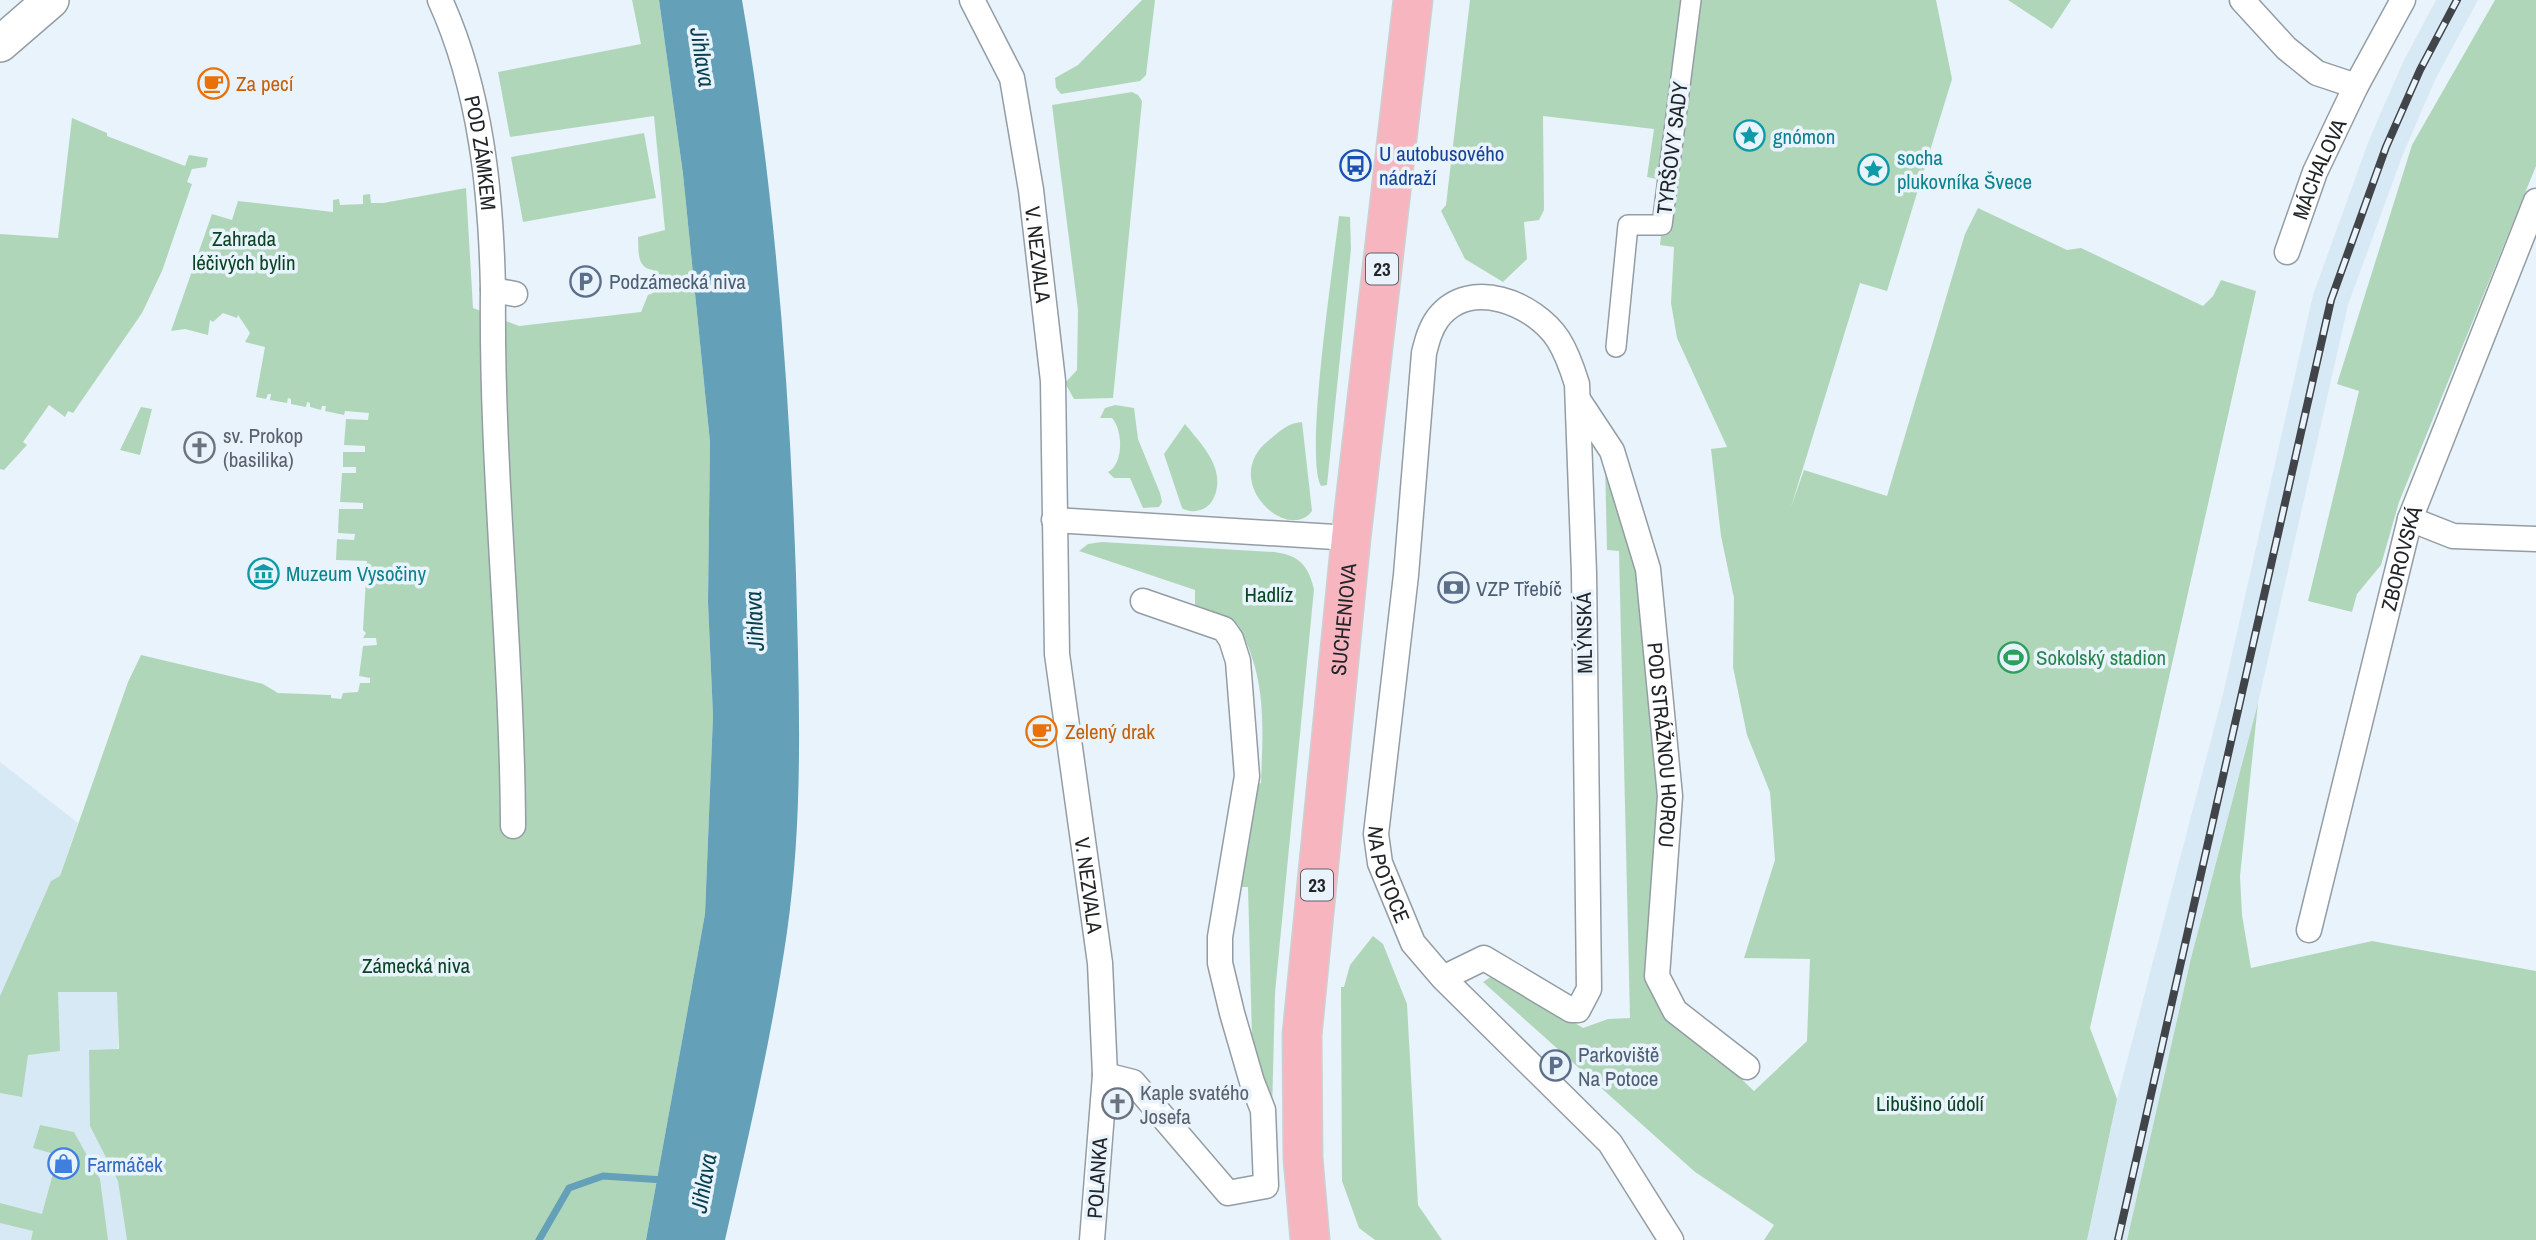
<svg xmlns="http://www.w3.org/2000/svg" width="2536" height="1240" font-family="'Archivo Narrow',sans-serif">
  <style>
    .built { fill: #d8e9f6 }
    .green { fill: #b0d6ba }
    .water { fill: #64a0b7 }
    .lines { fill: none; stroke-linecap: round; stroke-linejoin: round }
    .stream { stroke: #64a0b7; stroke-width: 7 }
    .pedestrian-casing { stroke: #949da4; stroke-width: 22 }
    .minor-casing { stroke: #949da4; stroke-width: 27 }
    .secondary-casing { stroke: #949da4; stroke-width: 38 }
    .primary-casing { stroke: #cecfd0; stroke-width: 41 }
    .pedestrian { stroke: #fff; stroke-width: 19 }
    .minor { stroke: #fff; stroke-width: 24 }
    .secondary { stroke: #fff; stroke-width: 35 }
    .primary { stroke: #f7b5c0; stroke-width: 38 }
    .rail-casing { stroke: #414549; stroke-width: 8 }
    .rail { stroke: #e9f3fb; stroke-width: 5; stroke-dasharray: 16; stroke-linecap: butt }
    .labels { text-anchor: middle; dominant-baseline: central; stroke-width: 7; stroke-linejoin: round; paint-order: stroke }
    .shield { fill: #e9f3fb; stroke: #5e6367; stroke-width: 2 }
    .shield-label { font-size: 19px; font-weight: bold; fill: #222528 }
    .food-label { font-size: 21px; fill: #c56008; stroke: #e9f3fb; text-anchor: start }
    .culture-label { font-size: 21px; fill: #0d838f; stroke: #e9f3fb; text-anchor: start }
    .street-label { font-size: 21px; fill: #222528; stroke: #e9f3fb }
    .transit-label { font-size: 21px; fill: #164399; stroke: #e9f3fb; text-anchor: start }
    .park-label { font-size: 21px; fill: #0a4424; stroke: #e9f3fb }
    .service-label { font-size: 21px; fill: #4e5e75; stroke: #e9f3fb; text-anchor: start }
    .worship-label { font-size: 21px; fill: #5b616d; stroke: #e9f3fb; text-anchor: start }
    .leisure-label { font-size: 21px; fill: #27864d; stroke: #e9f3fb; text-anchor: start }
    .shop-label { font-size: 21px; fill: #366cbe; stroke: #e9f3fb; text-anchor: start }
    .water-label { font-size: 23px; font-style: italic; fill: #094051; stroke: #e9f3fb }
  </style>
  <rect width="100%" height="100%" fill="#e9f3fb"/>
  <g class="built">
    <polygon points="2436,0 2478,0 2436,78 2403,154 2348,305 2258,703 2191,958 2127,1240 2087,1240 2117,1099 2223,694 2313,295 2369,140 2403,62"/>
    <polygon points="0,762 78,823 61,873 118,991 118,1048 113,1050 188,1161 177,1240 0,1240"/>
  </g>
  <g class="green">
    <path d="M632,0H659L683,174L710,442L708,602L713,716L705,914L646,1240H127L118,1181L90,1126L89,1050L119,1049L117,992H58L60,1051L28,1055L22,1097L0,1093V996L51,881L60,876L128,682L141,655L263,684L278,693L331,695V698L341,699L343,693L358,692L360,683H370V678L359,676L363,646L377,645L376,638H363L366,633L363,630L367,561L336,560L337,539L354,540L355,534L338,533L339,509H363V503L340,502L342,473H356V467H343V452H365V446L344,445L346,419L368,420L369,413L345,411L344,415L325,411L326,406H322L321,410L310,407V403L307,402L306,407L291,404V399L288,398L287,403L270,400L271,394H268L266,399L256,397L265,347L245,342L250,333L238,315L237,318L223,313L213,322L210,320L208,335L185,329L171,331L212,214L232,220L238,201L333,212V200L339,199L340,205L363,204V195L370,194L371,203H383L466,188L473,308L519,326L641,312L648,295L655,292L653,270C636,268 639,251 638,237L665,230L654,116L510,137L498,72L641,44Z"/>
    <polygon points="1142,0 1155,0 1146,75 1140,81 1061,94 1056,88 1055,78 1078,65"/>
    <polygon points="1470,0 1936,0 1952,79 1887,291 1860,283 1791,507 1804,470 1887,496 1965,234 1978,208 2067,250 2081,248 2203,306 2213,296 2221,280 2256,291 2090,1028 2117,1099 2087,1240 1764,1240 1774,1225 1695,1172 1483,982 1495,974 1583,1028 1608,1019 1630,1018 1619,551 1607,550 1605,462 1639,568 1662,793 1668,1009 1754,1091 1807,1041 1810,959 1744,958 1775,860 1770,792 1747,735 1733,667 1734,598 1721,536 1711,449 1727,447 1677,338 1671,303 1674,247 1660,245 1667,181 1647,177 1654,129 1543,116 1544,210 1539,220 1524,222 1527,259 1503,282 1465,259 1441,211 1446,205"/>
    <polygon points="2008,0 2071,0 2052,29"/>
    <polygon points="2495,0 2536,0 2536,166 2399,502 2381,565 2357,594 2352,612 2308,601 2359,391 2337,384 2412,145"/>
    <polygon points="1132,92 1138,95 1142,101 1113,398 1074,399 1065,383 1077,370 1078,310 1052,105"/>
    <polygon points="72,118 107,133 107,136 185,166 189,155 208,158 206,167 192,169 187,182 192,184 162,271 142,313 73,413 68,411 65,417 49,405 23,442 27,445 4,470 0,469 0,234 58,238"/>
    <polygon points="644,133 656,198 523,222 511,157"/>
    <path d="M1339,216L1350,217L1351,249L1327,485L1321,486C1304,457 1334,261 1339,216Z"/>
    <path d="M1115,405L1134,408L1138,439L1160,493L1162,502L1159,507L1143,508L1130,478H1114L1108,472C1124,464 1123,430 1112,418H1100L1105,408Z"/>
    <polygon points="141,407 152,409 140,455 120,450"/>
    <path d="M1302,422L1312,511C1288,544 1218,481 1269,440C1280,431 1288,423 1302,422Z"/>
    <path d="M1185,424C1201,444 1223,465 1216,492C1214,499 1210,506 1203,509C1196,512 1188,512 1182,508L1164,454Z"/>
    <path d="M1102,542L1274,552C1299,555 1308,565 1314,589L1275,993L1272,1112L1252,1038L1248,887H1239L1255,785L1261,783C1263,723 1267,679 1238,625L1195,609V590L1079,551L1088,544Z"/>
    <polygon points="2258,703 2240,876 2242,915 2251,968 2372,941 2536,971 2536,1240 2127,1240 2191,958"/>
    <polygon points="1373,936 1383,944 1407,1004 1418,1205 1442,1240 1375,1240 1359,1228 1342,1181 1341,987 1344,987 1350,965"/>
    <polygon points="40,1125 74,1132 100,1179 108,1240 31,1240 33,1231 0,1223 0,1203 42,1214 58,1155 33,1148"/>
  </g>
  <path class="water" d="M659,0H742C775,191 789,382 796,575C799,694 804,813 787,932C772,1036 748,1138 725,1240H646L705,914L713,716L708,602L710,442L683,174Z"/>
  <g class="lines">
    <polyline class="stream" points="539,1240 569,1188 603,1176 664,1180"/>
    <defs>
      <polyline id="pedestrian" points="1616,347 1628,225 1662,225 1691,0"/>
      <g id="minor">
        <path id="s1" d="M440,0C481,90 491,192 493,290L515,294"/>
        <path id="s2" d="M972,0L1012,78L1031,190L1053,381L1057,654L1100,963L1105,1075L1092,1240"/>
        <polyline points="2242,0 2286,48 2317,73 2356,86"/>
        <path id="s3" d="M2287,252L2315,172L2356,86L2403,0"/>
        <path d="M493,290C491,469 512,647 513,826"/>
        <path id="s4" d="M1579,401L1612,451L1648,569L1670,796L1657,976L1675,1011L1747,1067"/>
        <polyline points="2410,519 2453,536 2536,539"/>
        <polyline points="1054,520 1351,538"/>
        <path id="s5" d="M2309,930L2410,519L2536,201"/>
        <path id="s6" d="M1443,978L1484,958L1571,1010H1578L1589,989L1584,573L1577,384C1572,368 1567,353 1558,339C1534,303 1470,277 1438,318C1430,329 1427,341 1424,353L1406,575L1376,834L1380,863L1413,943L1443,978L1610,1143L1671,1240"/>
        <polyline points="1105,1075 1133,1082 1228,1193 1266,1186 1263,1110 1252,1082 1232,1013 1220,963 1220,937 1247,776 1238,661 1231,639 1224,629 1143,601"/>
      </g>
      <polyline id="secondary" points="0,44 51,0"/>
      <g id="primary">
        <path id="s7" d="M1310,1240L1303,1158L1302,1035L1351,538L1413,0"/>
      </g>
    </defs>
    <use href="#pedestrian" class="pedestrian-casing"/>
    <use href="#minor" class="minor-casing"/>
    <use href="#secondary" class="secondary-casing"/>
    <use href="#primary" class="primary-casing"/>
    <use href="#pedestrian" class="pedestrian"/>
    <use href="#minor" class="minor"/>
    <use href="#secondary" class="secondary"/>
    <use href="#primary" class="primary"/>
    <defs>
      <polyline id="rail" points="2118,1240 2331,300 2386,147 2420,70 2457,0"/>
    </defs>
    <use href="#rail" class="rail-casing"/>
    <use href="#rail" class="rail"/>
  </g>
  <defs>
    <symbol id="cafe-ring" viewBox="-11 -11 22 22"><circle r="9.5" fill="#e9f3fb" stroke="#e8710a" stroke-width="1.5"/><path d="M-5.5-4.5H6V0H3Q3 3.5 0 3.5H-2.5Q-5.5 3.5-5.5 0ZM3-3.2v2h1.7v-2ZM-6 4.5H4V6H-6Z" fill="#e8710a"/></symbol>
    <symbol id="sight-ring" viewBox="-11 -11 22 22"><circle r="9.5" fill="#e9f3fb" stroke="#0f9aa8" stroke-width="1.5"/><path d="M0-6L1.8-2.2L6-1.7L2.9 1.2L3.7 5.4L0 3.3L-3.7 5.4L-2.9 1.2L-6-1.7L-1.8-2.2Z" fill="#0f9aa8"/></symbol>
    <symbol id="bus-ring" viewBox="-11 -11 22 22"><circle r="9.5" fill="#e9f3fb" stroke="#1a4fb4" stroke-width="1.5"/><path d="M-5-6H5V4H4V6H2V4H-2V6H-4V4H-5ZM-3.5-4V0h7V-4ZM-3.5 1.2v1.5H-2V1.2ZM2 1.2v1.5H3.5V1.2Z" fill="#1a4fb4"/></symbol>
    <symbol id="parking-ring" viewBox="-11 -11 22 22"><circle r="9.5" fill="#e9f3fb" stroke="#5c6f8a" stroke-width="1.5"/><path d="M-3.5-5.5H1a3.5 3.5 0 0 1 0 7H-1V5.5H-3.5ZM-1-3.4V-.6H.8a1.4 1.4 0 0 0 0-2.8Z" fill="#5c6f8a"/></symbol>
    <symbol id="church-ring" viewBox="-11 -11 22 22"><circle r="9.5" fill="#e9f3fb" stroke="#6b7280" stroke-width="1.5"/><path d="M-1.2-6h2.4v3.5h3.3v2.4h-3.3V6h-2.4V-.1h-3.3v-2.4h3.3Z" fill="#6b7280"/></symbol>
    <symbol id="museum-ring" viewBox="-11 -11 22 22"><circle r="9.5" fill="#e9f3fb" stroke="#0f9aa8" stroke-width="1.5"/><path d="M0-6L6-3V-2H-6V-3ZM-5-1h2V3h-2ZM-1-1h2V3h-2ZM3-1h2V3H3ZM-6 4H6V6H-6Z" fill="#0f9aa8"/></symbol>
    <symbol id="bank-ring" viewBox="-11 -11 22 22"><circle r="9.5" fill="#e9f3fb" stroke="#5c6f8a" stroke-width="1.5"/><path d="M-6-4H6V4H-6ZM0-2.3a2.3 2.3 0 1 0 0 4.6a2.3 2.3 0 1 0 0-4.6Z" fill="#5c6f8a"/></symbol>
    <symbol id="stadium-ring" viewBox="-11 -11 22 22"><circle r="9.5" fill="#e9f3fb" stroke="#2e9e5b" stroke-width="1.5"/><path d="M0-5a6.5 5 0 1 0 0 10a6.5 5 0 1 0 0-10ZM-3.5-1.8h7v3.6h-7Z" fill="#2e9e5b"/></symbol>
    <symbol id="shop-ring" viewBox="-11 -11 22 22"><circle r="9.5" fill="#e9f3fb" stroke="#3f7fe0" stroke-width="1.5"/><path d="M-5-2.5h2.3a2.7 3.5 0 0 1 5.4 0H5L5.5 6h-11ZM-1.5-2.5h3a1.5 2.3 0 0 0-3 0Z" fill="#3f7fe0"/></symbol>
  </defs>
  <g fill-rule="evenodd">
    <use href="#cafe-ring" x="196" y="66" width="35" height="35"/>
    <use href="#sight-ring" x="1732" y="118" width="35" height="35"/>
    <use href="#bus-ring" x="1338" y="148" width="35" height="35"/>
    <use href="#sight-ring" x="1856" y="152" width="35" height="35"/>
    <use href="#parking-ring" x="568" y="264" width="35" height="35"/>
    <use href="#church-ring" x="182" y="430" width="35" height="35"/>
    <use href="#museum-ring" x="246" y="556" width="35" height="35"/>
    <use href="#bank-ring" x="1436" y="570" width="35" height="35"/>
    <use href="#stadium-ring" x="1996" y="640" width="35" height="35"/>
    <use href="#cafe-ring" x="1024" y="714" width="35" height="35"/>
    <use href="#parking-ring" x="1538" y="1048" width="35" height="35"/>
    <use href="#church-ring" x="1100" y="1086" width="35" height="35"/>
    <use href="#shop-ring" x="46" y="1146" width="35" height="35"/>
  </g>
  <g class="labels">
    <g class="shield">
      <rect x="1366" y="253.5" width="32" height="31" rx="5"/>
      <rect x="1301" y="869.5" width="32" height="31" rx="5"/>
    </g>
    <g class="shield-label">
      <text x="1382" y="269">23</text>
      <text x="1317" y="885">23</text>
    </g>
    <g class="food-label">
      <text x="236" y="83">Za pecí</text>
      <text x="1065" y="731">Zelený drak</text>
    </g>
    <g class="culture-label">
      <text x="1773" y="136">gnómon</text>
      <text x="1897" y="157">socha<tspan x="1897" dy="24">plukovníka Švece</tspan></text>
      <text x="286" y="573">Muzeum Vysočiny</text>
    </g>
    <g class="street-label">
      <text transform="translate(1672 148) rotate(-83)">TYRŠOVY SADY</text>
      <text stroke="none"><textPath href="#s1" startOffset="159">POD ZÁMKEM</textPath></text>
      <text stroke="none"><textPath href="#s3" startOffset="89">MÁCHALOVA</textPath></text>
      <text stroke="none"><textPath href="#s2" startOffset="266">V. NEZVALA</textPath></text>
      <text stroke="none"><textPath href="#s5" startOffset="383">ZBOROVSKÁ</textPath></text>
      <text stroke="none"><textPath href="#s7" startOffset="623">SUCHENIOVA</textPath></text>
      <text transform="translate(1584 633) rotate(-91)">MLÝNSKÁ</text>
      <text stroke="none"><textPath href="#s4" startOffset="360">POD STRÁŽNOU HOROU</textPath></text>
      <text stroke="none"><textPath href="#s6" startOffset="1536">NA POTOCE</textPath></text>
      <text stroke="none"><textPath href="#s2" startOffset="900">V. NEZVALA</textPath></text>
      <text transform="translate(1097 1178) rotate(-86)">POLANKA</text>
    </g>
    <g class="transit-label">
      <text x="1379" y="153">U autobusového<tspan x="1379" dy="24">nádraží</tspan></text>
    </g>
    <g class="park-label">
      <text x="244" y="238">Zahrada<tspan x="244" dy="24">léčivých bylin</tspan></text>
      <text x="1269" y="594">Hadlíz</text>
      <text x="416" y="965">Zámecká niva</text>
      <text x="1930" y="1103">Libušino údolí</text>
    </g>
    <g class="service-label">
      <text x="609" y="281">Podzámecká niva</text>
      <text x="1476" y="588">VZP Třebíč</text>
      <text x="1578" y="1054">Parkoviště<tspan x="1578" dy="24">Na Potoce</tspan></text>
    </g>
    <g class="worship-label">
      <text x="223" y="435">sv. Prokop<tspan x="223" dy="24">(basilika)</tspan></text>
      <text x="1140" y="1092">Kaple svatého<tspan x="1140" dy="24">Josefa</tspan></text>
    </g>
    <g class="leisure-label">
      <text x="2036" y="657">Sokolský stadion</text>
    </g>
    <g class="shop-label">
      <text x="87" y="1164">Farmáček</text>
    </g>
    <g class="water-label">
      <text transform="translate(703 57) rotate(81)">Jihlava</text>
      <text transform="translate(754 621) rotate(-93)">Jihlava</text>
      <text transform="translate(703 1183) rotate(-80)">Jihlava</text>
    </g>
  </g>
</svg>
